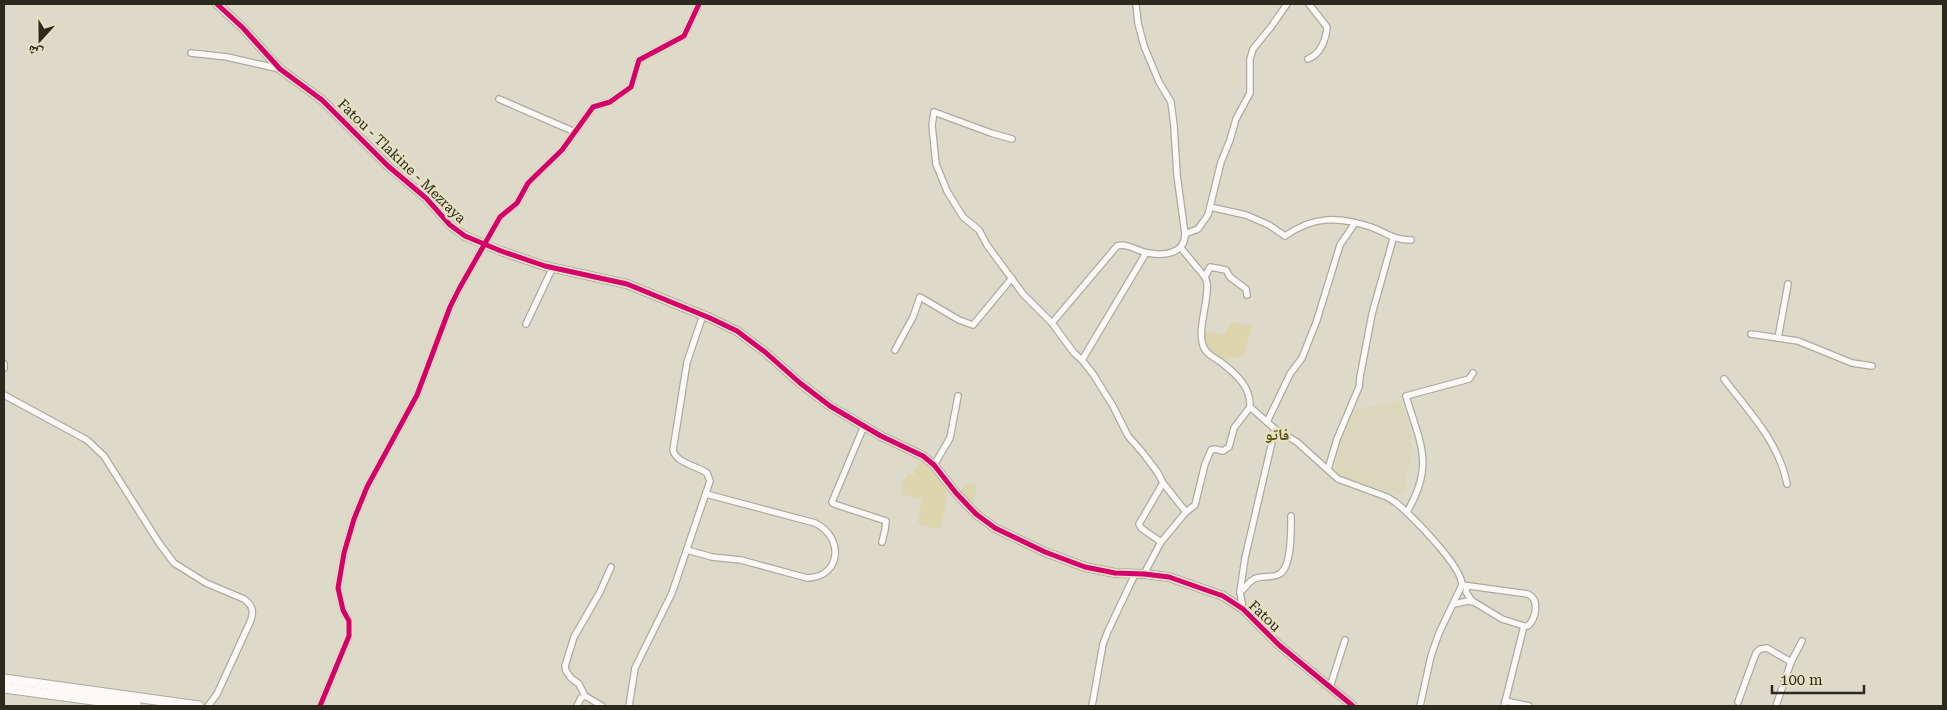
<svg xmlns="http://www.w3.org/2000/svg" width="1947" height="710" font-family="'Roboto Serif','Noto Naskh Arabic',serif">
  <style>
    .built { fill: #dcd7bc }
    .green { fill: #dcd5ad }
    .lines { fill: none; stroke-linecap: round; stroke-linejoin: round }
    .minor-casing { stroke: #adab9e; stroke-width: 8 }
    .tertiary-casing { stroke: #adab9e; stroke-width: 10 }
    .secondary-casing { stroke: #adab9e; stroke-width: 11 }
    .minor { stroke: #faf9f7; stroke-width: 5.5 }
    .tertiary { stroke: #faf9f7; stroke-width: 8 }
    .secondary { stroke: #faf9f7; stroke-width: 9 }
    .cycleway-casing { stroke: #e5e0c2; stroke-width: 8 }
    .cycleway { stroke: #d6006c; stroke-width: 5 }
    .labels { text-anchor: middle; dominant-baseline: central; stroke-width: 5; stroke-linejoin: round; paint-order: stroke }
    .street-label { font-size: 14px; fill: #2c2a1f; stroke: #e5e0c2 }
    .quarter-label { font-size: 16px; font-weight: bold; fill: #5c5315; stroke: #e5e0c2 }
  </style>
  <rect width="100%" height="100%" fill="#dddaca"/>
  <polygon class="built" points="1401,400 1412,434 1412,451 1403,495 1383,490 1338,475 1335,470 1337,442 1352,411"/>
  <g class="green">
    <path d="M1232,322L1252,326L1244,356L1222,360C1210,352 1204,346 1205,331L1223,335Z"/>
    <polygon points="920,461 932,468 948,489 941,529 922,526 918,521 922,500 901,494 904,479 906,479 907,474 913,475"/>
    <polygon points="965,482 978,486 971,504 961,493"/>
  </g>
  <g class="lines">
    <defs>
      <g id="minor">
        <polyline points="191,53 227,57 280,69"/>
        <path d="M1308,59C1321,54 1326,39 1327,27L1309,4"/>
        <polyline points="499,99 575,132"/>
        <polyline points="1012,139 991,133 934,112 932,125 936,164 947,191 963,217 979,230 987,245 1023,294 1052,323 1074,353 1082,360 1093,374 1113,406 1128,436 1143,453 1158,473 1163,483 1186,512"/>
        <path d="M1210,207L1246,215L1269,225L1285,236C1313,216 1339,216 1371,227C1387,233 1393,240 1411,240"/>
        <polyline points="1185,234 1198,229 1208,215 1221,162 1230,140 1236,119 1250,93 1250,59 1253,49 1271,27 1287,4"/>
        <polyline points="1205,277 1210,267 1226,270 1230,277 1246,289 1247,295"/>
        <path d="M1052,323L1117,246C1129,243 1136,251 1148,253C1164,256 1185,254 1185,234L1177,175L1174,126L1171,102L1159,82L1144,46L1138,23L1136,5"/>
        <polyline points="526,324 553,267"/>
        <polyline points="1751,334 1798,341 1852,363 1872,366"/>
        <polyline points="1778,338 1788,284"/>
        <polyline points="895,350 913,317 920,297 959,320 973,325 1012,278"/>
        <polyline points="1082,360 1146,253"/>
        <polyline points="4,364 4,368"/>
        <path d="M1724,379C1749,412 1779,442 1787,484"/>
        <path d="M4,395L87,440L104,456L159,543L174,563L206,583L244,599C252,605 254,610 251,620L217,694L208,706"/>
        <path d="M1250,407L1275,429L1297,442L1338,479L1387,497L1395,502C1411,515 1462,566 1462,585L1439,633L1431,656L1420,706"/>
        <polyline points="1267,422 1290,374 1302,358 1317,320 1340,245 1355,223"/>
        <polyline points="864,426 832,502 834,504 886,521 885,530 882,542"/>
        <polyline points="934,465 950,438 958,396"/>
        <polyline points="1328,469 1337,439 1359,387 1360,377 1372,314 1393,239"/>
        <path d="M1407,512C1435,464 1420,444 1406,396L1469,379L1473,373"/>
        <polyline points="1161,542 1141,528 1139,524 1163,483"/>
        <path d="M687,550L712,557L741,560L807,578C842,577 844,537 815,523L706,494"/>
        <path d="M1144,574L1161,542L1186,512L1195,505L1205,464L1211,450L1215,449L1223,451L1229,447L1234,428L1250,407C1251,387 1236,374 1222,363C1216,358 1208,356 1204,348C1196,331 1209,302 1207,283L1205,277L1181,248"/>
        <path d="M1462,585L1528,594C1540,600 1536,618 1528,626H1524L1504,706"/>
        <polyline points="1467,586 1466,592 1472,601"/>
        <polyline points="1240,592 1245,558 1275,429"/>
        <polyline points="1454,604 1468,601 1474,602 1502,619 1524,626"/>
        <path d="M1243,609L1240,592C1246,588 1248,582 1254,579C1262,575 1274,579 1281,573C1292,564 1291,529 1291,516"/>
        <polyline points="1330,687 1345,640"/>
        <polyline points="1505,701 1529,706"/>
        <polyline points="1738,702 1756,653 1760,649 1767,648 1791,662"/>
        <polyline points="320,706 349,636 349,621 343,610 338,588 344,553 354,519 367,487 417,395 450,307 459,289 500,217 517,203 528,183 562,150 593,107 610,102 631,87 639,60 684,36 699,4"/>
        <polyline points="577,706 581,698 585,696"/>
        <polyline points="602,706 585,696 579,684 571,678 566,671 565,666 574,637 600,592 611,567"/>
        <path d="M629,706L635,668L672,593L710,481L707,473C697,466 676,463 673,450L687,362L703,315"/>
        <polyline points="1092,706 1103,644 1108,631 1135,574"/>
        <polyline points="1776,706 1791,662 1802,641"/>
      </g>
      <polyline id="tertiary" points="217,4 243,28 280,69 322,100 388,166 426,198 450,225 465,236 501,251 545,266 627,284 710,318 737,331 765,352 800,383 830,406 881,436 923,456 934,465 956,493 976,514 995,528 1045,552 1085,567 1115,573 1144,574 1169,577 1223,596 1243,609 1279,645 1353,706"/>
      <g id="secondary">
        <polyline points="4,679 199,706"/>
        <polyline points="4,688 137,706"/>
      </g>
    </defs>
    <use href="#minor" class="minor-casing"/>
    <use href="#tertiary" class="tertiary-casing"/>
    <use href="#secondary" class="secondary-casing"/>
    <use href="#minor" class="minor"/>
    <use href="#tertiary" class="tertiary"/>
    <use href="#secondary" class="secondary"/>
    <defs>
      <g id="cycleway">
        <polyline points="217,4 243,28 280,69 322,100 388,166 426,198 450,225 465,236 501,251 545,266 627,284 710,318 737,331 765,352 800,383 830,406 881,436 923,456 934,465 956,493 976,514 995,528 1045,552 1085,567 1115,573 1144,574 1169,577 1223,596 1243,609 1279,645 1353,706"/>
        <polyline points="320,706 349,636 349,621 343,610 338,588 344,553 354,519 367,487 417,395 450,307 459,289 500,217 517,203 528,183 562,150 593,107 610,102 631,87 639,60 684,36 699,4"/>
      </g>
    </defs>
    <use href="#cycleway" class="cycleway-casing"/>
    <use href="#cycleway" class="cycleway"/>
  </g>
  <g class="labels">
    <g class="street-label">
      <text transform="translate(402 161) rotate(44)">Fatou - Tlakine - Mezraya</text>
      <text transform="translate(1265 616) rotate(44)">Fatou</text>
    </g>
    <g class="quarter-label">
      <text x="1277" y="434">فاتو</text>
    </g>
  </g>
  <rect width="1947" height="710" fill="none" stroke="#2c2a1f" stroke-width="10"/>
  <g transform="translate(40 40) rotate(201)" stroke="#e5e0c2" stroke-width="4" paint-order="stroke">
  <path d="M0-4L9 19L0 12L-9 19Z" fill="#2c2a1f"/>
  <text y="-8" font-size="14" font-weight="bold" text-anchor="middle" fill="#2c2a1f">ش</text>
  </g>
  <path d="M1772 685v8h92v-8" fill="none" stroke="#2c2a1f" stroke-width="2.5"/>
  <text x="1780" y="685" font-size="15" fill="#2c2a1f" stroke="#e5e0c2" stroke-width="4" paint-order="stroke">100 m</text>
</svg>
